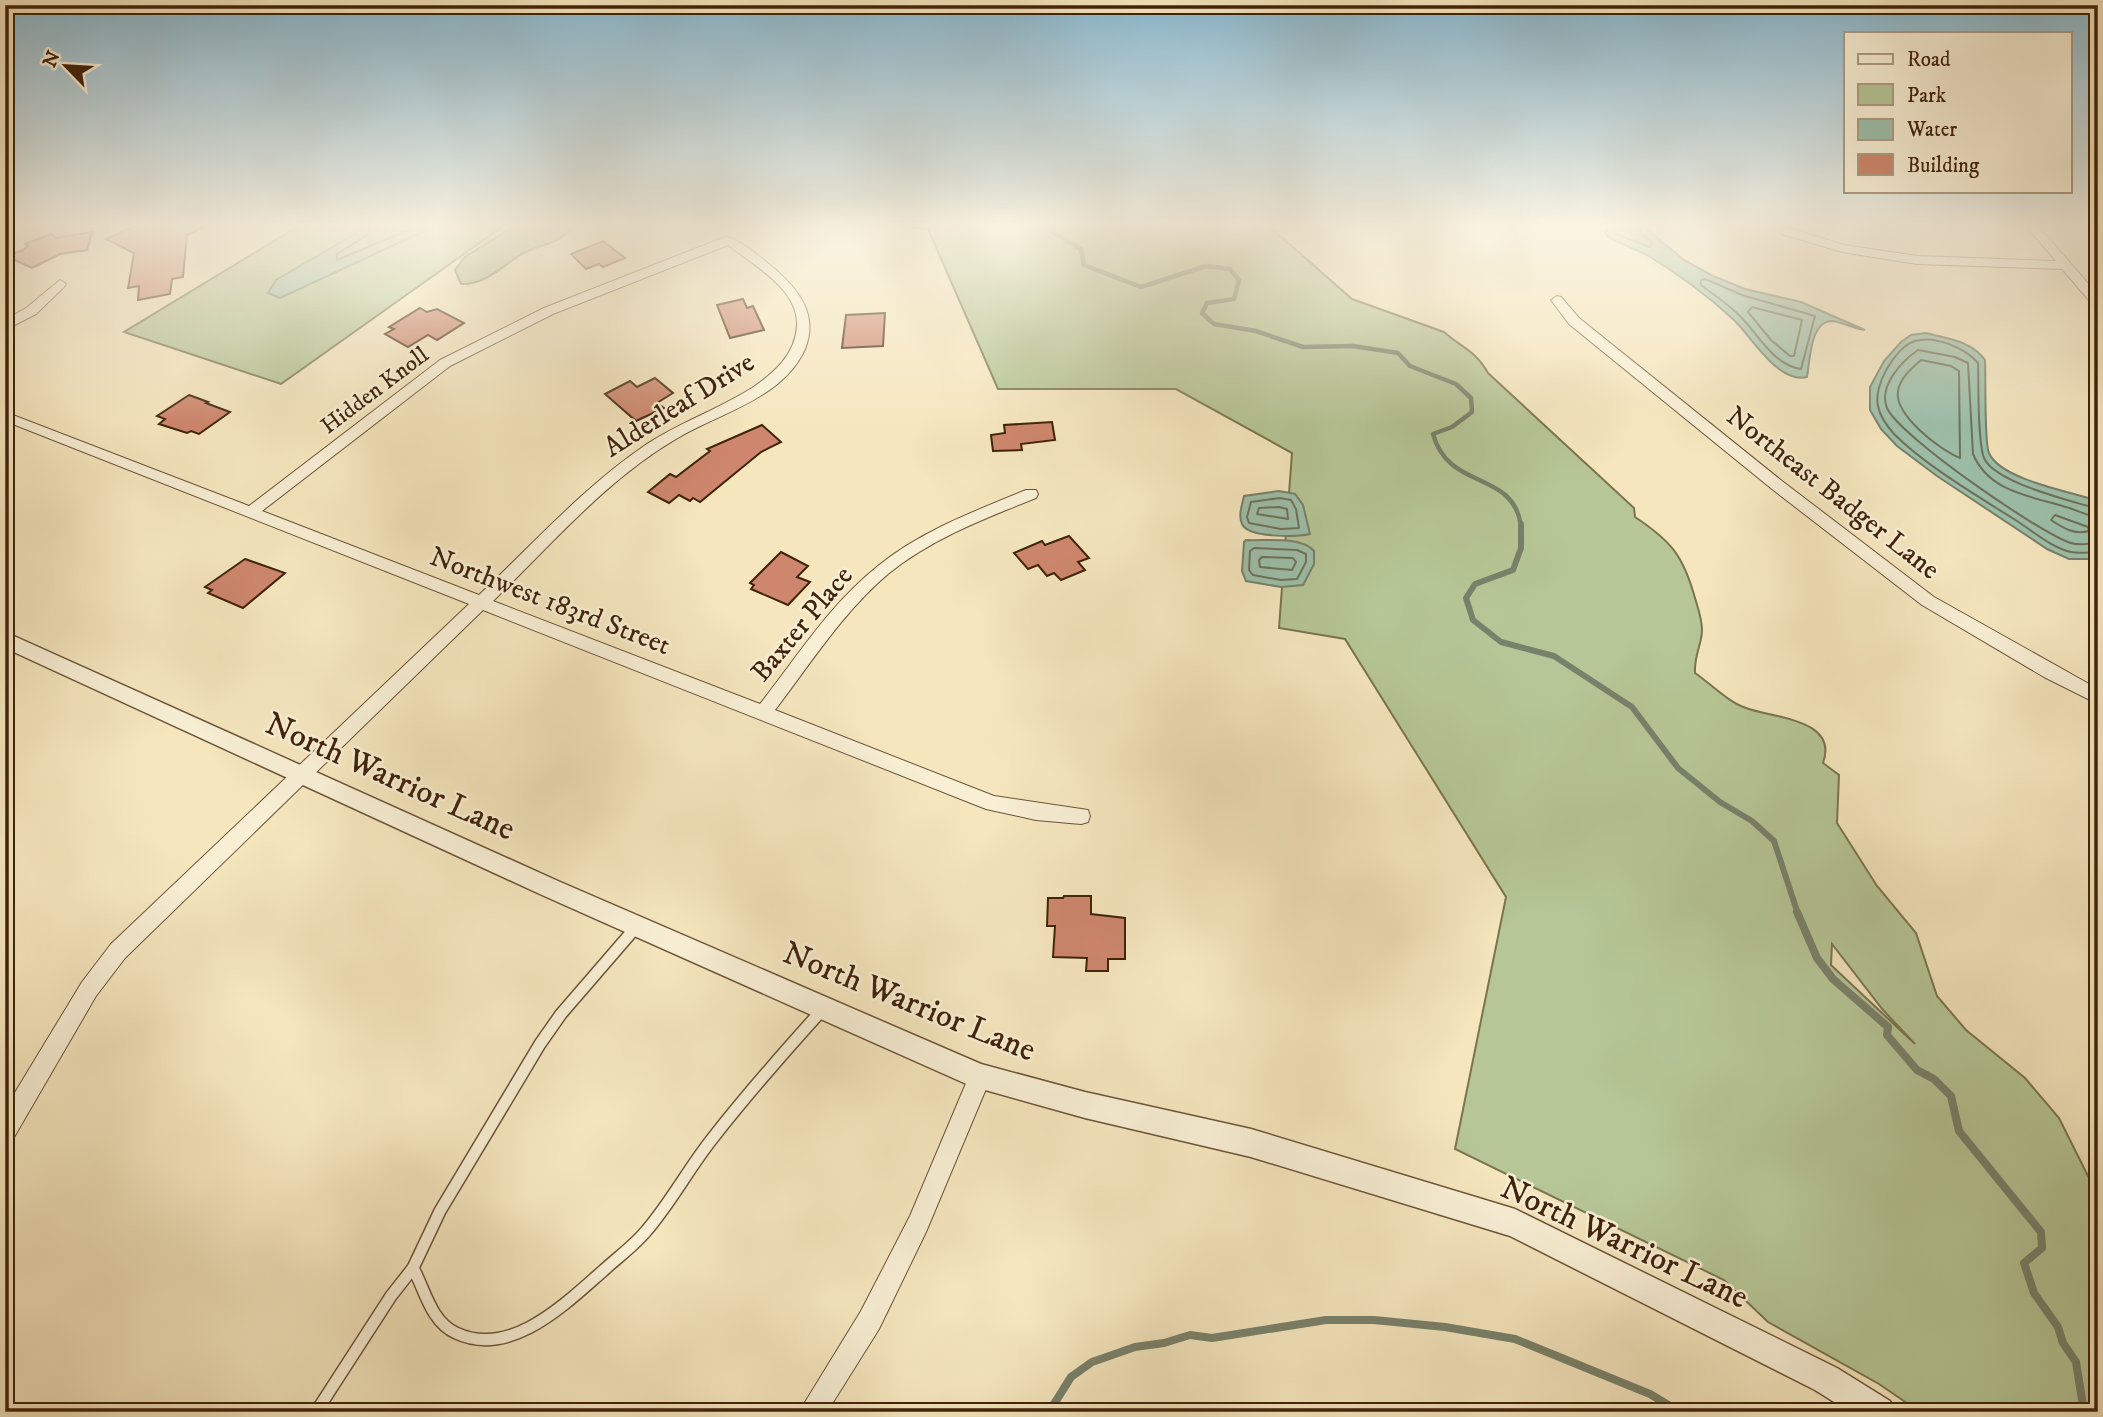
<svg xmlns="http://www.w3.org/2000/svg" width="2103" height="1417" font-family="'IM FELL DW Pica',serif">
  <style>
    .green { fill: #b6c696; stroke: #7b7450; stroke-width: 2; fill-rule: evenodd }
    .water { fill: #9dc0ab; stroke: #78816b; stroke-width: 2 }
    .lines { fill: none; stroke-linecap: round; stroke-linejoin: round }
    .shore { stroke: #6e725a; stroke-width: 2 }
    .stream-far2 { stroke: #78816b; stroke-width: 4.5 }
    .stream-far1 { stroke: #78816b; stroke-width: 6 }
    .stream { stroke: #78816b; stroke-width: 8 }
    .building { fill: #ce876e; stroke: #40230a; stroke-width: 2 }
    .service-casing { stroke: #6d5437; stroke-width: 14 }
    .minor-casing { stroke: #6d5437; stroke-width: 2 }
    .tertiary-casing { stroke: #6d5437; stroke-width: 3 }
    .service { stroke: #f8efd5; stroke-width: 11 }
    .minor { fill: #f8efd5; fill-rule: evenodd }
    .tertiary { fill: #f8efd5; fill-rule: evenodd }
    .labels { text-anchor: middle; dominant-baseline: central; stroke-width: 5; stroke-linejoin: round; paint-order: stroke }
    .far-street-label { font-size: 23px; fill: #40230a; stroke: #f8efd5 }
    .street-label { font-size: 28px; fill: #40230a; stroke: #f8efd5 }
    .near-street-label { font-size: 33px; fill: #40230a; stroke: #f8efd5 }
  </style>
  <rect width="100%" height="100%" fill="#f5e6be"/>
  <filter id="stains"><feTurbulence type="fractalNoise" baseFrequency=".00286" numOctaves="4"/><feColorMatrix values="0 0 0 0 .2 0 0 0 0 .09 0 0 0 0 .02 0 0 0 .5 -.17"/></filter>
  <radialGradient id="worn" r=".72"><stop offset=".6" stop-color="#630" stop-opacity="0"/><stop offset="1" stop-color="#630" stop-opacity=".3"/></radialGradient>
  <g class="green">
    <polygon points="297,227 502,227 281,384 124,332"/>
    <path d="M513,227H574C555,246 542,243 520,255C501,267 485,285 461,284L455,270L465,257Z"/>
    <path d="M907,227H1270L1352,299L1444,332C1462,348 1475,350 1488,373L1634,508L1635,517C1671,541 1683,555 1695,598C1698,608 1702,619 1702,630C1702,644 1694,655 1695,673C1711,684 1728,702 1746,708C1773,718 1839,719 1823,763L1839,775L1837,823L1877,886L1916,933L1937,996L1966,1030L2025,1078L2059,1118L2098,1196V1412H1920L1879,1384L1768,1322L1724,1280L1455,1149L1506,897L1345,639L1279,628L1292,453L1176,389H998L928,229ZM1832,944L1883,1010L1915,1044L1831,965Z"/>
  </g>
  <g class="water">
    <polygon points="367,227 433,227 280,298 268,293 276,280"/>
    <path d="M1609,227H1644L1684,260L1713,276L1745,289L1801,302L1865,330C1854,329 1843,322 1832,321C1810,321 1810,361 1807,377C1778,384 1752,337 1734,320C1708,296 1677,273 1647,255C1634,248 1620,244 1608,237L1605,233Z"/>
    <path d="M1926,333C1948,339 1972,341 1985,360C1986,376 1984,443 1989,453C2000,479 2067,491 2092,499L2098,505V559H2069L2047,549L1937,476L1897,446L1881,429L1870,410V387L1884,361L1901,342L1911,335Z"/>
    <path d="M1279,491L1295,494L1303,505L1310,534C1296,537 1248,538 1242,524C1238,516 1242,505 1244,496Z"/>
    <path d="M1246,540C1265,541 1301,536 1314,551V564L1303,585L1281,587L1246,581L1242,571L1244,542Z"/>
  </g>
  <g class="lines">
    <g class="shore">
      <polyline points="369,227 367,235 337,254 337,260 416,227"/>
      <polyline points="1614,227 1616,234 1650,247 1652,243 1642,234 1640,227"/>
      <path d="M1705,279L1742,295L1815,316L1801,369C1773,365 1758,334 1740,316C1728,304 1714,295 1701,285V280Z"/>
      <polygon points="1752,307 1802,320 1794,356 1790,356 1771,340 1748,312"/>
      <path d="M1921,360L1951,366L1959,371L1960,458C1940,450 1894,415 1898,391C1900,378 1912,368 1921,360Z"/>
      <polygon points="1280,498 1291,500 1296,509 1299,528 1281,529 1249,523 1247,517 1251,502"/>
      <polygon points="1279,507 1287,509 1288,519 1257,514 1259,508"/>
      <path d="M2098,509C2073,501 1989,482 1983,455C1977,430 1979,390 1978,363C1965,348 1935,335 1915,341C1895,347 1873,386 1878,406C1880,417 1887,426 1894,434C1927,467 1981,498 2020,523C2035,533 2053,548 2071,552C2079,554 2090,552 2098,552"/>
      <path d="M2055,515L2088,527L2089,531C2074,535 2063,528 2051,520Z"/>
      <path d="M2098,517C2087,516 2077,510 2066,507C2030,496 1989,492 1973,454L1968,363L1955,357L1918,350C1902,361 1878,386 1887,408C1899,436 2041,534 2071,543C2079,546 2090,543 2098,543"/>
      <polygon points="1254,548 1297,550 1306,554 1306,562 1297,579 1281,580 1253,575 1249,570 1250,551"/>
      <polygon points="1262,557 1293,558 1296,562 1292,570 1260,567 1259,560"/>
    </g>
    <path class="stream-far2" d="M1044,227L1081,249L1084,265L1141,287L1206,266L1230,269L1239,280L1234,299L1207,303L1202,313L1214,324L1256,331L1303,347L1353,346L1398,353L1410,366L1456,384L1471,398L1472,412L1452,427L1433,434C1449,492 1513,469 1521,526"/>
    <polyline class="stream-far1" points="1521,524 1521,548 1513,570 1475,584 1466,598 1473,620 1501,642 1554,656 1632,707 1678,768 1720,802 1752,821 1774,841 1798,914"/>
    <g class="stream">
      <polyline points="1797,912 1817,958 1833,979 1888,1027 1887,1035 1917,1070 1934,1079 1951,1096 1959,1131 2041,1232 2042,1248 2024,1263 2034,1293 2058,1327 2063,1343 2076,1362 2084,1412"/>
      <polyline points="1049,1412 1071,1377 1092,1362 1135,1347 1164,1343 1190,1335 1212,1338 1326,1320 1374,1320 1445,1327 1515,1339 1650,1394 1680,1412"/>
    </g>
  </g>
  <g class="building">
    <polygon points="132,227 204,227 187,235 183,277 172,279 170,294 138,300 139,286 128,288 134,253 106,239"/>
    <polygon points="92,232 87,250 60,254 32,268 6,256 23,250 28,246 25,244 51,234 56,238"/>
    <polygon points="603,241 625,258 603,267 599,264 586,269 571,254"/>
    <polygon points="743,299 747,308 753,306 764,330 730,338 717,305"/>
    <polygon points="420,308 427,312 437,309 464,323 437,340 428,335 408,347 385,334 394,329 389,327"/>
    <polygon points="885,313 883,346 842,348 846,315"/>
    <polygon points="655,378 673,393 657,403 664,408 636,421 605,394 630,381 637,387"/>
    <polygon points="189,395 208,402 206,403 230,412 199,434 191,431 187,433 159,424 165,419 157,416"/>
    <polygon points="1052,422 1055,440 1021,444 1022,450 993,451 991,435 1005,433 1004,425"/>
    <polygon points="762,425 781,442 761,452 700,502 693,498 690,501 679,495 669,503 648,492 670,474 676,477 710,451 707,449"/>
    <polygon points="1069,536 1089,558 1078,562 1085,570 1061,580 1054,573 1047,576 1038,565 1028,569 1014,553 1042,541 1045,545"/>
    <polygon points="781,552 808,566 797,577 810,582 788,605 751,589 754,585 750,583"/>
    <polygon points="245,559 285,573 243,608 208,593 212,590 205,587"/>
    <polygon points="1064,896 1091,896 1091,914 1125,918 1125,959 1108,959 1108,971 1086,971 1087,958 1053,957 1055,926 1047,926 1048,898 1063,898"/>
  </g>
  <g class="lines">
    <defs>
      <g id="service">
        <path d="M637,926L561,1014L540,1044L440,1211L413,1268C425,1290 431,1322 456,1333C511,1359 566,1303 604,1270C618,1257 635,1245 647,1230C671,1202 689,1168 712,1139C747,1094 785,1051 823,1009"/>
        <polyline points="316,1412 391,1296 413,1268"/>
      </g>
      <g id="minor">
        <polygon points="1786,227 1844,245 1917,256 2056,261 2027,227 2039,227 2098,295 2098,307 2094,306 2062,269 1917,264 1842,252 1782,234 1780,231"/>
        <path d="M725,237C737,236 766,262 777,271C801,292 818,317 805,349C783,399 718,413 676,439C606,480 551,545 493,601L760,704C797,657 830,604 878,566C921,531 975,511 1026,490H1036L1038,494L1036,498C986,518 931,539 888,574C843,612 811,663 775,710L994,796L1088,810L1090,816L1088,822L1081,824L1036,820L986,809L483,610L125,958L96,996L13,1139L5,1142V1109L82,982L111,944L469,604L5,421V412L249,506L440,360L544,308ZM728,245C753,265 799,289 797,326C795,355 774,373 752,388C717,410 678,423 644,446C584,487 532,545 479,595L262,511L450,366L553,314Z"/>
        <polygon points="60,280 66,284 64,287 36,314 5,330 5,320 26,308"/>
        <polygon points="1557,296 1561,297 1579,318 1782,481 1934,597 2098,689 2098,704 2044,677 1922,605 1772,489 1569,324 1551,300"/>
        <polygon points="980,1066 988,1069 991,1077 926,1232 879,1329 827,1412 799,1412 861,1311 910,1216 972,1069"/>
      </g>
      <polygon id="tertiary" points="5,632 558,881 981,1064 1085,1092 1251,1129 1515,1209 1837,1368 1890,1401 1894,1412 1850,1412 1815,1390 1510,1236 1251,1157 1085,1118 971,1086 542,895 5,648"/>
    </defs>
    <use href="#service" class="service-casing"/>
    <use href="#minor" class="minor-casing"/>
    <use href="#tertiary" class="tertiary-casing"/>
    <use href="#service" class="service"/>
    <use href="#minor" class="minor"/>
    <use href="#tertiary" class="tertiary"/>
  </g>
  <linearGradient id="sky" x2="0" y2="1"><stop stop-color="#8ab9d0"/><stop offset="0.53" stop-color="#faf4e2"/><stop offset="1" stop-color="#faf4e2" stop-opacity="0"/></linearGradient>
  <rect width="2103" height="425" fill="url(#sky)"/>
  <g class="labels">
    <g class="far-street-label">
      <text transform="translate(375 391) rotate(-37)">Hidden Knoll</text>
    </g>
    <g class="street-label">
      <text transform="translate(679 405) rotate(-32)">Alderleaf Drive</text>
      <text transform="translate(1833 493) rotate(38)">Northeast Badger Lane</text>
      <text transform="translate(550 601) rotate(21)">Northwest 183rd Street</text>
      <text transform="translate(802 624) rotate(-50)">Baxter Place</text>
    </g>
    <g class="near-street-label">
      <text transform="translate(390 777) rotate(24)">North Warrior Lane</text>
      <text transform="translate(909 1002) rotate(22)">North Warrior Lane</text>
      <text transform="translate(1624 1243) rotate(25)">North Warrior Lane</text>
    </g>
  </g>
  <rect width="2103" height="1417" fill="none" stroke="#f5e6be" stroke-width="28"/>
  <rect x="7" y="7" width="2089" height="1403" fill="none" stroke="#40230a" stroke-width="3.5"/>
  <rect x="14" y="14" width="2075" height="1389" fill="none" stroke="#40230a" stroke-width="2"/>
  <rect x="1844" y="32" width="228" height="161" fill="#f8efd5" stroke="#ae9d84" stroke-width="2"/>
  <rect x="1858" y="54" width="35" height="10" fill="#f8efd5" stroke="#ae9d84" stroke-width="2"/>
  <text x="1907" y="66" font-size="21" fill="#40230a">Road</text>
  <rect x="1858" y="84" width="35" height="21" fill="#b6c696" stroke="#ae9d84" stroke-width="2"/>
  <text x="1907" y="102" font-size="21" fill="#40230a">Park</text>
  <rect x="1858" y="119" width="35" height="21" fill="#9dc0ab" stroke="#ae9d84" stroke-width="2"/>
  <text x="1907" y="136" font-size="21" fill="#40230a">Water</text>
  <rect x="1858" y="154" width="35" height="21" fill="#ce876e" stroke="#ae9d84" stroke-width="2"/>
  <text x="1907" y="172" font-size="21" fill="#40230a">Building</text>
  <g transform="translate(66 66) rotate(295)" stroke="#f8efd5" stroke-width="5" paint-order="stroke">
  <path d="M0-5L12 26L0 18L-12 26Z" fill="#40230a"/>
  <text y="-10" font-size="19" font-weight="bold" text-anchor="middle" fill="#40230a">N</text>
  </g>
  <rect width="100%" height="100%" filter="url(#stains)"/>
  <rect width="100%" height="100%" fill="url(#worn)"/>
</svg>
